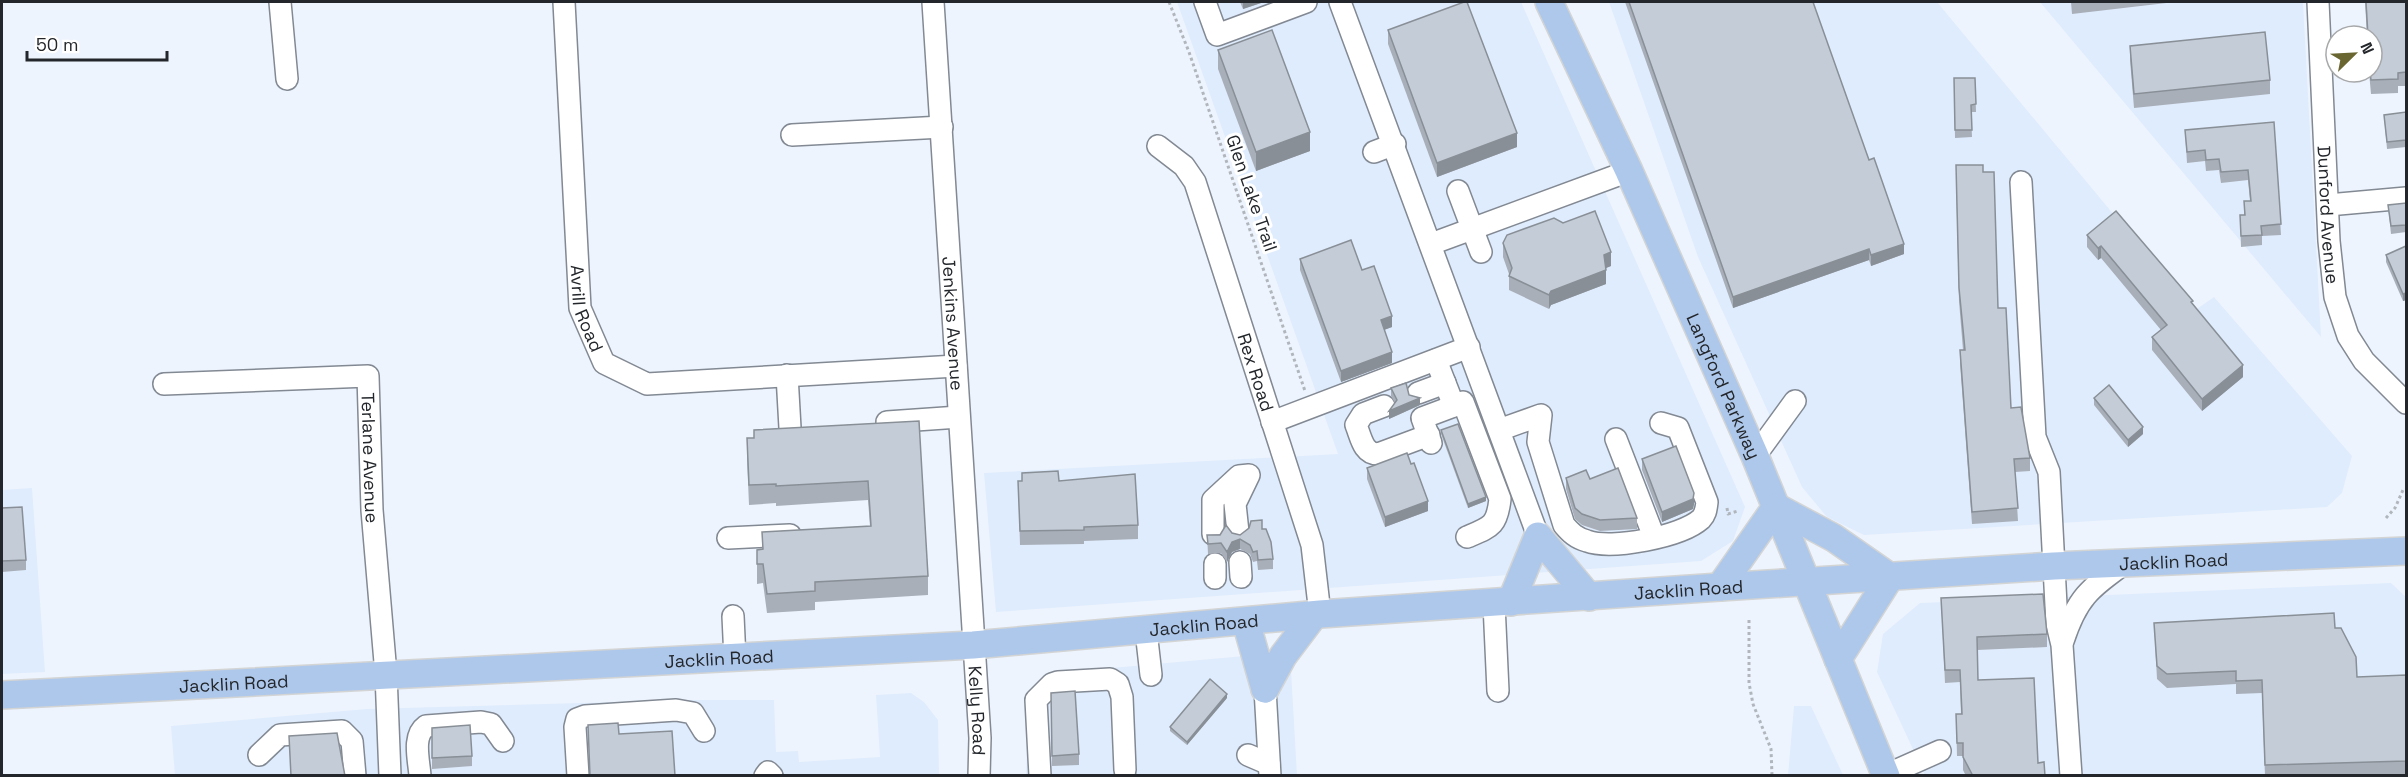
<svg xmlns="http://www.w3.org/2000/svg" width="2408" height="777" font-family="'Space Grotesk',sans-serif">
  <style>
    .built { fill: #dfecfd }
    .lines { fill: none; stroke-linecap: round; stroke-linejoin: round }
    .minor-casing { stroke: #828993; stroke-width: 24 }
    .major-casing { stroke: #d3d4d4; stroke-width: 30 }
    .path { stroke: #b1b6bd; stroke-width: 3; stroke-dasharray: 3 3; stroke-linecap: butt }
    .minor { stroke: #fff; stroke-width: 21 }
    .major { stroke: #aec8eb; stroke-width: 27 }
    .wall { fill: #a9afb9 }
    .shaded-wall { fill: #898f96 }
    .building { fill: #c4ccd7; stroke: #898f96; stroke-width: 1.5 }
    .labels { text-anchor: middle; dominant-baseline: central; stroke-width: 6; stroke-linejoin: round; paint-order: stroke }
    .street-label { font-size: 18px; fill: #23262a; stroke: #fff }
  </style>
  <rect width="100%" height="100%" fill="#eef4fd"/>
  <g class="built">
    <polygon points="1177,2 1521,2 1745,507 1733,541 1701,561 996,612 984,473 1338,454"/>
    <polygon points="1609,2 1937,2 2194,311 2214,297 2352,456 2342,493 2327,507 1864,535 1827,517 1802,487 1698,257"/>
    <polygon points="2040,2 2303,2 2321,337"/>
    <polygon points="32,488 45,672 2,674 2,490"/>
    <polygon points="2391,583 2406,597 2406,775 1925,775 1877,672 1883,634 1920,603"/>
    <polygon points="1290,652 1297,775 1026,776 1029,696 1056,673"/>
    <polygon points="911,693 924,702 938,720 939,776 175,776 171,726 367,709 689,700 774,700 776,752 798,751 799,762 880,757 876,695"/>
    <polygon points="1794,706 1811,706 1843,775 1788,775"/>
  </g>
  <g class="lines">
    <defs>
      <g id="minor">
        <polyline points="280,2 287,79"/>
        <path id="s1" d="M564,2L580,308L604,363L647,384L956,366"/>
        <path id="s2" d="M933,2L980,738L979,776"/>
        <polyline points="1205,2 1217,35 1306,2"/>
        <polyline points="1340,2 1538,536"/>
        <path id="s3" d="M2318,2L2329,241L2335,297L2348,336L2364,361L2406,403"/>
        <polyline points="792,135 942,127"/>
        <path id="s4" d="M1158,146L1184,166L1195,182L1312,545L1320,614"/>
        <polyline points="1374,152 1395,144"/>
        <polyline points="2021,182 2035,437 2049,472 2057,624 2062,645 2071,776"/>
        <polyline points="1458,191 1481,252"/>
        <polyline points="2328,205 2406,198"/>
        <polyline points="1431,244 1629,171"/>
        <path d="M1436,360L1454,406L1463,402L1500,499C1497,526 1491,527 1467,537"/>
        <polyline points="787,375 790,428"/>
        <path id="s5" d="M164,384L368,376L372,510L386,674L390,776"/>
        <polyline points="1418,393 1445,383"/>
        <path d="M1384,406L1363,414L1356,425C1361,437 1363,454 1378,454L1429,435"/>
        <polyline points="887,422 959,417"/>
        <polyline points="1272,422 1469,347"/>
        <path d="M1499,430L1541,415L1538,442L1564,525C1571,533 1576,538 1587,541C1611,550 1681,537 1701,519C1706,514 1706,509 1707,502L1678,428L1661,423"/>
        <polyline points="1616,439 1654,537"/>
        <polyline points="1431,443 1422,418 1454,406"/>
        <polyline points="1755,456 1795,401"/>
        <polyline points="1213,534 1213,500 1239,476 1249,475 1235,504 1238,532"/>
        <polyline points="728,538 790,535"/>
        <polyline points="1240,562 1241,577"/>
        <polyline points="1215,564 1215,578"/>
        <polyline points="1494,604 1498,691"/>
        <polyline points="733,616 735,659"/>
        <polyline points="1146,631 1151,675"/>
        <path d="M2063,641C2077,598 2089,589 2125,563"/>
        <polyline points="1265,689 1270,776"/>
        <polyline points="259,755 280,735 342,731 352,741 355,776"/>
        <polyline points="1248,755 1269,764"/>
        <polyline points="1886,775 1940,751"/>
        <path d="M420,776C419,760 412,736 426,726L481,722L491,724L503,741"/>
        <polyline points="578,776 575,727 577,719 585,716 676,710 693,713 704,731"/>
        <polyline points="765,776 768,772 772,776"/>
        <polyline points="1040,776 1036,700 1052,684 1058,682 1110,679 1118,684 1122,697 1125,770"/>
      </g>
      <g id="major">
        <path id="s6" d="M1549,2L1629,171L1755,456L1886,776"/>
        <polyline points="1776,507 1834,538 1890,577"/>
        <polyline points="1720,587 1776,507"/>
        <polyline points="1511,602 1538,536 1589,597"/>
        <polyline points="1246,622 1265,689"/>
        <polyline points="1838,659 1890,577"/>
        <polyline points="1265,689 1283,656 1314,615"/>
        <path id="s7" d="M2,695L973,645L1320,614L1720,587L2054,566L2406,551"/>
      </g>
    </defs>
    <use href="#minor" class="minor-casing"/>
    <use href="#major" class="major-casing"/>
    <g class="path">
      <polyline points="1169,2 1189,52 1305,391"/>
      <polyline points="1727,508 1728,514 1738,511"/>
      <polyline points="2386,518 2395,508 2403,490"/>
      <polyline points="1749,620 1749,683 1753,704 1771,749 1772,776"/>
    </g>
    <use href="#minor" class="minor"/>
    <use href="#major" class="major"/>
  </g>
  <g class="wall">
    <polygon points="1240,2 1264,2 1243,9"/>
    <polygon points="1625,2 1813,2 1869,160 1904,254 1871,266 1869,260 1733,308"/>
    <polygon points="2071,2 2175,2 2072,14"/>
    <polygon points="2365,2 2406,4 2406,86 2398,86 2398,93 2371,94 2369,72 2372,72 2372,36 2367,36"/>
    <polygon points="1388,30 1517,147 1437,177 1388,44"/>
    <polygon points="2130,46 2270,80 2270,94 2134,108 2130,60"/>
    <polygon points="1218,50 1310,151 1256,171 1218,69"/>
    <polygon points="1954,78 1975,78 1976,112 1971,112 1972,137 1955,138"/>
    <polygon points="2406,112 2406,147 2387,149 2384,115"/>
    <polygon points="2274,122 2281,235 2262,236 2262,245 2241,247 2240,215 2244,215 2244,201 2250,201 2248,180 2221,183 2219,170 2206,171 2205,161 2187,163 2185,130"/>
    <polygon points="1983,172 1998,308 2011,408 2030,458 2030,471 2015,472 2018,521 1972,524 1960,363 1960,350 1963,350 1959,301 1956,178"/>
    <polygon points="2406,203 2406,232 2391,234 2388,205"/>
    <polygon points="2087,235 2193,304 2243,377 2202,411 2152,350 2152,337 2161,330 2101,258 2098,260 2087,247"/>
    <polygon points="1503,243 1611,266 1605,268 1606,284 1551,305 1549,309 1509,290 1509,274 1503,257"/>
    <polygon points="2406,246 2406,300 2403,301 2386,262 2386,255"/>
    <polygon points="1300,259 1362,270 1392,327 1384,330 1392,363 1341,382 1300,270"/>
    <polygon points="1391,388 1409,395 1420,405 1389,419 1395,403 1391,396"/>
    <polygon points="2094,398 2143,434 2128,447 2094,405"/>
    <polygon points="919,421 928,576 928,595 815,602 815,610 767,613 763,583 757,584 757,550 762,549 762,532 870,526 868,500 776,506 776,503 749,505 747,458 747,438 754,438 754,430"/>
    <polygon points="1441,430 1486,501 1468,508 1441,434"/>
    <polygon points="1642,459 1694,504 1693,509 1662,522 1642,470"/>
    <polygon points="1367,468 1428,511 1385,527 1367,479"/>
    <polygon points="1566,478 1590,479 1637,518 1637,529 1600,531 1582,525 1575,519 1566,489"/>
    <polygon points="1018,481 1059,481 1138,525 1138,539 1084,541 1084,544 1020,545"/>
    <polygon points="2,508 26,560 26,570 2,572"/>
    <polygon points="1262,529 1273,559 1273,569 1258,570 1257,561 1253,562 1250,554 1240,549 1232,552 1227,562 1221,553 1208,554 1207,535 1232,533 1240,535"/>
    <polygon points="1941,598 2047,634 2047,647 1977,650 1978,680 2038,763 2045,776 1966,776 1963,770 1963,756 1957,756 1956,714 1961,714 1960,682 1945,683"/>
    <polygon points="2154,623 2335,628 2357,677 2406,675 2406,774 2363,776 2265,776 2262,693 2236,694 2236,684 2167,688 2157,679"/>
    <polygon points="1051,693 1079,754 1079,765 1052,766"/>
    <polygon points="1227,698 1187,745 1170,731 1170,727"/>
    <polygon points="432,728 472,756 472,766 432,769"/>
  </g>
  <g class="shaded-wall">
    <polygon points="1243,2 1264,2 1243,9"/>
    <polygon points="1310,132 1310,151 1256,171 1256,152"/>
    <polygon points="1517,133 1517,147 1437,177 1437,163"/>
    <polygon points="1904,244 1904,254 1871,266 1871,255"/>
    <polygon points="2101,246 2101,258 2098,260 2098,248"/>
    <polygon points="1869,249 1869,260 1733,308 1733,297"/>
    <polygon points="1611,252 1611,266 1604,269 1604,255"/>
    <polygon points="1606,270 1606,284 1551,305 1549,309 1549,295 1551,291"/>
    <polygon points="2406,293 2406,300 2403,301 2403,294"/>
    <polygon points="1392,316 1392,327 1381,331 1381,320"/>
    <polygon points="1392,352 1392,363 1341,382 1341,371"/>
    <polygon points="2243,365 2243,377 2202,411 2202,399"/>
    <polygon points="1420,398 1420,405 1389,419 1389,411"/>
    <polygon points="2143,427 2143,434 2128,447 2128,440"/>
    <polygon points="1694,493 1694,504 1693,509 1662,522 1662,512"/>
    <polygon points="1486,497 1486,501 1468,508 1468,504"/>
    <polygon points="1428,501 1428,511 1385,527 1385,517"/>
    <polygon points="1240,539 1240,549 1232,552 1227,562 1227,552 1232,542"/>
    <polygon points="1227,694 1227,698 1187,745 1187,742"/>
  </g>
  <g class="building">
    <polygon points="1464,2 1467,2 1517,133 1437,163 1388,30"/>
    <polygon points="1629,2 1813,2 1869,160 1874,158 1904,244 1871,255 1869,249 1733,297"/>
    <polygon points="2366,2 2406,2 2406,72 2398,73 2398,79 2371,80 2370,72 2372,72 2372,36 2368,36"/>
    <polygon points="1272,30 1310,132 1256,152 1218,50"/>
    <polygon points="2265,32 2270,80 2134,94 2130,46"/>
    <polygon points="1954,78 1975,78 1976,104 1971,105 1972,130 1955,130"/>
    <polygon points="2406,112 2406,140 2387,142 2384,115"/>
    <polygon points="2274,122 2281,224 2261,226 2262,235 2241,236 2240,215 2245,215 2244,201 2251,201 2248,170 2221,172 2219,159 2206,160 2205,150 2187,152 2185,130"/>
    <polygon points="1956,165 1983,165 1983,172 1994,172 1998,308 2006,308 2011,408 2021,407 2030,458 2014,459 2018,508 1972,512 1960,350 1965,350 1959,288"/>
    <polygon points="2406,203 2406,225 2391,226 2388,205"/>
    <polygon points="1595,211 1611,252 1604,255 1606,270 1551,291 1549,295 1509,276 1512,268 1503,243 1507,235 1554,218 1563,223"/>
    <polygon points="2116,211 2193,301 2191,302 2243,365 2202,399 2152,337 2167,325 2101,246 2098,248 2087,235"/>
    <polygon points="1351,240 1362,270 1374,266 1392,316 1381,320 1392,352 1341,371 1300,259"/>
    <polygon points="2406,246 2406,293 2403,294 2386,255"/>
    <polygon points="1406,383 1409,395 1420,398 1389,411 1397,400 1391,388"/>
    <polygon points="2109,385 2143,427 2128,440 2094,398"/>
    <polygon points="919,421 928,576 815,582 815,591 767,594 763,564 757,564 757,550 763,549 762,532 871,526 868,481 776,486 776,484 749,485 747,438 754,438 754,430"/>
    <polygon points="1458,424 1486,497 1468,504 1441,430"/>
    <polygon points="1676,446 1694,493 1693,499 1662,512 1642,459"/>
    <polygon points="1407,453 1411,464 1414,463 1428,501 1385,517 1367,468"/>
    <polygon points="1618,468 1637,518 1600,520 1582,514 1575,508 1566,478 1586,470 1590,479"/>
    <polygon points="1058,471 1059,481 1135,474 1138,525 1084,527 1084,530 1020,531 1018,481 1022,481 1022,473"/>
    <polygon points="22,507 26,560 2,561 2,508"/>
    <polygon points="1262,520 1262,529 1266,529 1271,542 1273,559 1258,560 1257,551 1253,552 1250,545 1240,539 1232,542 1227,552 1221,543 1208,544 1207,535 1220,535 1226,525 1232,533 1240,535 1249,528 1251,521"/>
    <polygon points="2043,594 2047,634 1977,637 1978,680 2034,678 2038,763 2044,762 2045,776 1973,776 1963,757 1963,743 1957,743 1956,714 1962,714 1960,670 1945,670 1941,598"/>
    <polygon points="2334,613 2335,628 2341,628 2356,657 2357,677 2406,675 2406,761 2265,765 2262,680 2236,681 2236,671 2167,674 2157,666 2154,623"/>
    <polygon points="1210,679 1227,694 1187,742 1170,727"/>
    <polygon points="1075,691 1079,754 1052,756 1051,693"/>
    <polygon points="618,723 619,734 672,731 675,776 590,776 588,725"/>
    <polygon points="470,725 472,756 432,758 432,728"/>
    <polygon points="337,733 345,776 291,776 289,736"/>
  </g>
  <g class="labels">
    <g class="street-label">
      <text transform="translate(1252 193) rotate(71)">Glen Lake Trail</text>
      <text stroke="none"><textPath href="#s3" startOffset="213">Dunford Avenue</textPath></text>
      <text stroke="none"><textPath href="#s1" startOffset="308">Avrill Road</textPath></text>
      <text stroke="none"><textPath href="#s2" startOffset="322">Jenkins Avenue</textPath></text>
      <text stroke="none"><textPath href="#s4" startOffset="252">Rex Road</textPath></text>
      <text stroke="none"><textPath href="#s6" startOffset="422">Langford Parkway</textPath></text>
      <text stroke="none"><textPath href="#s5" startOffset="286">Terlane Avenue</textPath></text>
      <text stroke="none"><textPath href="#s7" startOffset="2176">Jacklin Road</textPath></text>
      <text stroke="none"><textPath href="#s7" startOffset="1690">Jacklin Road</textPath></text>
      <text stroke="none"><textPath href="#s7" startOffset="1204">Jacklin Road</textPath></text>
      <text stroke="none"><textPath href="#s7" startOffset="718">Jacklin Road</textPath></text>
      <text stroke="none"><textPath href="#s7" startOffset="232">Jacklin Road</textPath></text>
      <text stroke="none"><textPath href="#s2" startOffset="710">Kelly Road</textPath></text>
    </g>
  </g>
  <rect width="2408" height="777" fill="none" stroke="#23262a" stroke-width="6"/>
  <g transform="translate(2354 54) rotate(66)"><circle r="28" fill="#ffffff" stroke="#a7a8aa" stroke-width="1.5"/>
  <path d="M0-4.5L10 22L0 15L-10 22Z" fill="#696632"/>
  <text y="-9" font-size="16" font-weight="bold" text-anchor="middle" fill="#23262a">N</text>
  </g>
  <path d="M27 51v9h140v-9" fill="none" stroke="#23262a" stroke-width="3"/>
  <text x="36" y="51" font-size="18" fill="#23262a" stroke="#ffffff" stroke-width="4.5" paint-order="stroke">50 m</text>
</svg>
